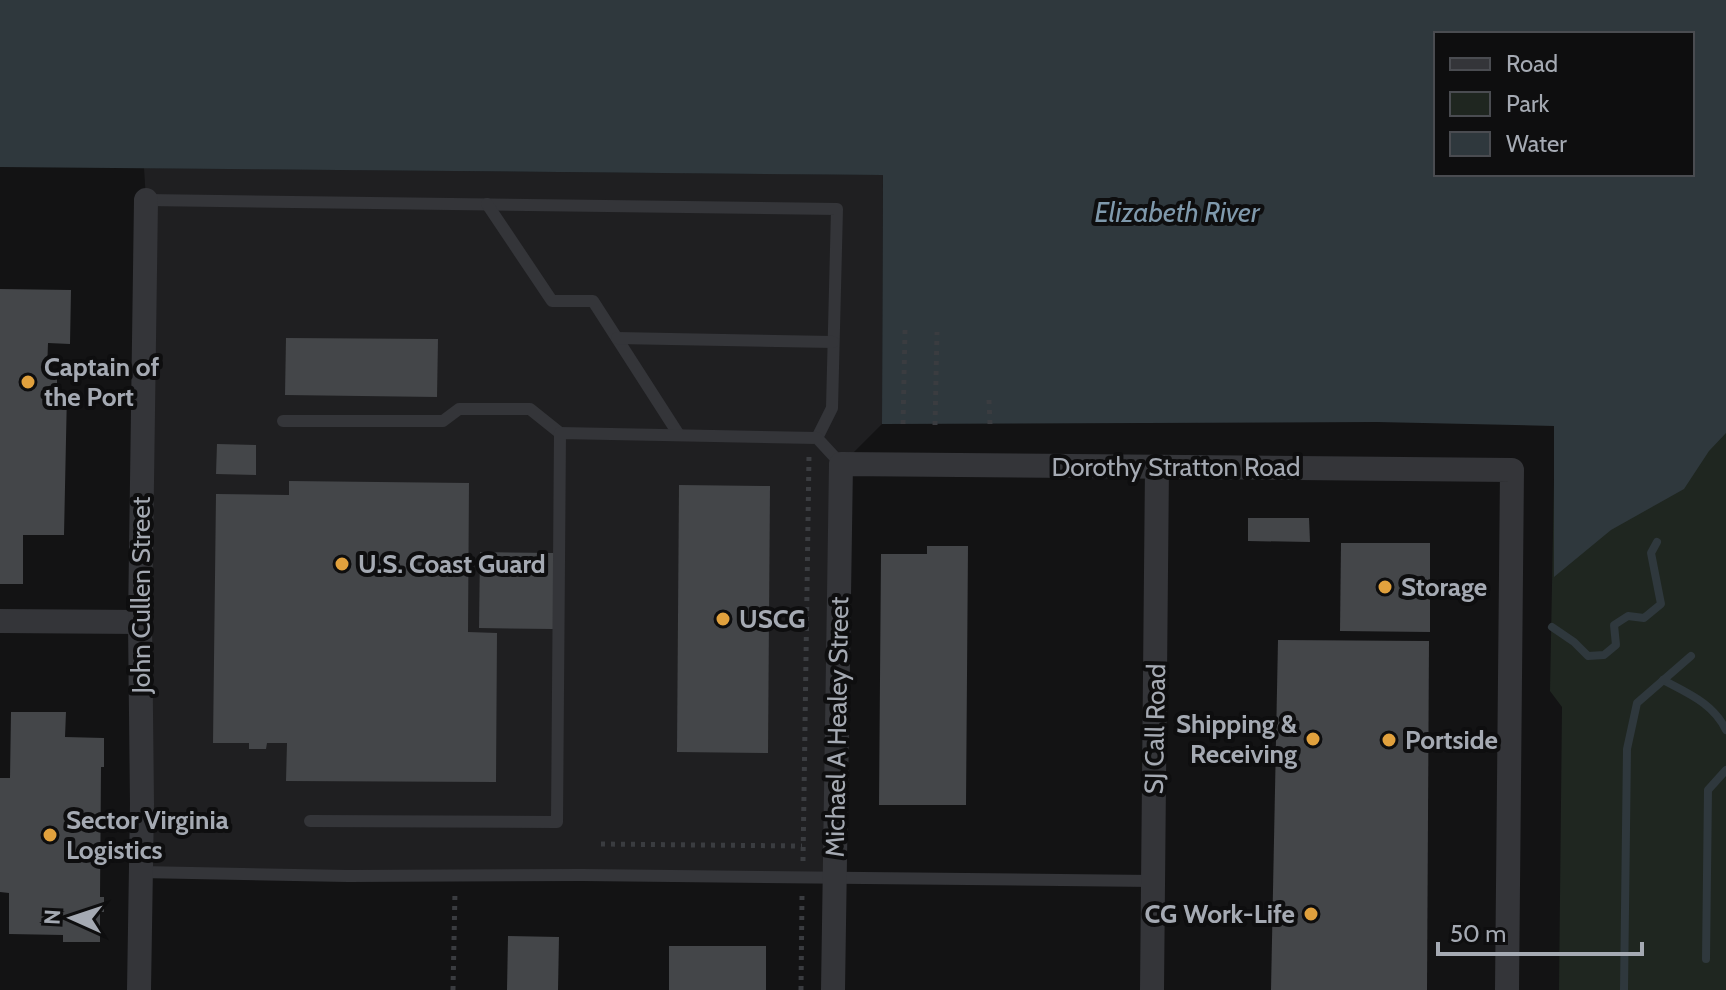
<svg xmlns="http://www.w3.org/2000/svg" width="1726" height="990" font-family="Cabin,sans-serif">
  <style>
    .built { fill: #1f1f21 }
    .green { fill: #1f2620 }
    .water { fill: #2f383d; fill-rule: evenodd }
    .lines { fill: none; stroke-linecap: round; stroke-linejoin: round }
    .stream { stroke: #2f383d; stroke-width: 8 }
    .building { fill: #444649 }
    .path { stroke: #3a3c40; stroke-width: 5; stroke-dasharray: 4 6; stroke-linecap: butt }
    .service { stroke: #343539; stroke-width: 12 }
    .minor { stroke: #343539; stroke-width: 24 }
    .poi-dot { fill: #e1a13d; stroke: #0e0e0f; stroke-width: 3 }
    .labels { text-anchor: middle; dominant-baseline: central; stroke-width: 8; stroke-linejoin: round; paint-order: stroke }
    .poi-label { font-size: 26px; font-weight: bold; fill: #a5aab3; stroke: #0e0e0f; text-anchor: start }
    .street-label { font-size: 26px; fill: #a5aab3; stroke: #0e0e0f }
    .water-label { font-size: 28px; font-style: italic; fill: #7f99ac; stroke: #0e0e0f }
  </style>
  <rect width="100%" height="100%" fill="#131314"/>
  <polygon class="built" points="144,168 883,175 882,424 841,465 835,877 140,872 146,200"/>
  <polygon class="green" points="1726,334 1726,990 1559,990 1562,707 1550,691 1555,426"/>
  <path class="water" d="M0,0H1726V433L1709,451L1684,489L1611,530L1554,577V426L1377,422L882,424L883,175L0,167ZM1436,34H1692V174H1436Z"/>
  <g class="lines">
    <g class="stream">
      <polyline points="1552,627 1574,642 1588,656 1604,655 1616,645 1614,625 1628,616 1644,618 1661,604 1651,553 1657,542"/>
      <path d="M1663,680C1687,693 1713,703 1726,730"/>
      <polyline points="1706,959 1708,790 1726,770"/>
      <polyline points="1624,990 1627,749 1637,703 1691,656"/>
    </g>
  </g>
  <g class="building">
    <polygon points="0,289 71,290 70,344 48,343 47,372 57,372 57,392 67,392 64,535 23,535 23,584 0,584"/>
    <polygon points="286,338 438,339 437,397 285,395"/>
    <polygon points="217,444 256,445 256,475 216,474"/>
    <polygon points="289,481 469,483 468,632 497,633 496,782 286,781 287,743 267,743 266,749 249,749 249,743 213,743 216,494 289,495"/>
    <polygon points="679,485 770,486 768,753 677,752"/>
    <polygon points="1248,518 1309,518 1310,542 1248,541"/>
    <polygon points="1341,543 1430,543 1430,632 1340,631"/>
    <polygon points="927,546 968,546 966,805 879,805 881,554 927,554"/>
    <polygon points="480,552 554,553 553,629 479,628"/>
    <polygon points="1278,640 1429,641 1427,990 1271,990"/>
    <polygon points="11,712 66,712 65,737 104,738 104,767 101,767 100,897 104,897 104,912 100,912 100,942 63,942 63,935 9,934 9,893 0,892 0,778 10,778"/>
    <polygon points="508,936 559,937 558,990 507,990"/>
    <rect x="669" y="946" width="97" height="44"/>
  </g>
  <g class="lines">
    <g class="path">
      <polyline points="989,400 990,424"/>
      <polyline points="903,424 905,330"/>
      <polyline points="935,425 937,332"/>
      <polyline points="601,844 802,846"/>
      <polyline points="803,861 809,455"/>
      <polyline points="453,990 455,891"/>
      <polyline points="801,990 802,895"/>
    </g>
    <g class="service">
      <polyline points="146,200 837,209 832,408 817,438"/>
      <polyline points="487,204 552,301 593,301 679,435"/>
      <polyline points="617,338 833,342"/>
      <polyline points="283,421 443,421 459,409 530,409 560,433"/>
      <polyline points="310,821 557,822 560,433 817,438 841,464"/>
      <polyline points="140,872 348,876 582,875 1153,881"/>
    </g>
    <g class="minor">
      <polyline points="0,621 140,622"/>
      <polyline points="139,990 142,804 140,622 146,200"/>
      <polyline points="833,990 841,464 1512,470 1507,990"/>
      <polyline points="1152,990 1157,467"/>
    </g>
  </g>
  <g class="poi-dot">
    <circle cx="28" cy="382" r="8"/>
    <circle cx="342" cy="564" r="8"/>
    <circle cx="1385" cy="587" r="8"/>
    <circle cx="723" cy="619" r="8"/>
    <circle cx="1313" cy="739" r="8"/>
    <circle cx="1389" cy="740" r="8"/>
    <circle cx="50" cy="835" r="8"/>
    <circle cx="1311" cy="914" r="8"/>
  </g>
  <g class="labels">
    <g class="poi-label">
      <text x="44" y="367">Captain of<tspan x="44" dy="30">the Port</tspan></text>
      <text x="358" y="564">U.S. Coast Guard</text>
      <text x="1401" y="587">Storage</text>
      <text x="739" y="619">USCG</text>
      <text x="1297" y="724" text-anchor="end">Shipping &amp;<tspan x="1297" dy="30">Receiving</tspan></text>
      <text x="1405" y="740">Portside</text>
      <text x="66" y="820">Sector Virginia<tspan x="66" dy="30">Logistics</tspan></text>
      <text x="1295" y="914" text-anchor="end">CG Work-Life</text>
    </g>
    <g class="street-label">
      <text x="1176" y="467">Dorothy Stratton Road</text>
      <text transform="translate(141 595) rotate(-90)">John Cullen Street</text>
      <text transform="translate(837 727) rotate(-89)">Michael A Healey Street</text>
      <text transform="translate(1155 729) rotate(-89)">SJ Call Road</text>
    </g>
    <g class="water-label">
      <text x="1177" y="212">Elizabeth River</text>
    </g>
  </g>
  <rect x="1434" y="32" width="260" height="144" fill="#0e0e0f" stroke="#4a4c51" stroke-width="2"/>
  <rect x="1450" y="58" width="40" height="12" fill="#343539" stroke="#4a4c51" stroke-width="2"/>
  <text x="1506" y="72" font-size="24" fill="#a5aab3">Road</text>
  <rect x="1450" y="92" width="40" height="24" fill="#1f2620" stroke="#4a4c51" stroke-width="2"/>
  <text x="1506" y="112" font-size="24" fill="#a5aab3">Park</text>
  <rect x="1450" y="132" width="40" height="24" fill="#2f383d" stroke="#4a4c51" stroke-width="2"/>
  <text x="1506" y="152" font-size="24" fill="#a5aab3">Water</text>
  <g transform="translate(72 918) rotate(273)" stroke="#0e0e0f" stroke-width="6" paint-order="stroke">
  <path d="M0-6L14 30L0 20L-14 30Z" fill="#a5aab3"/>
  <text y="-12" font-size="22" font-weight="bold" text-anchor="middle" fill="#a5aab3">N</text>
  </g>
  <path d="M1438 942v12h204v-12" fill="none" stroke="#a5aab3" stroke-width="4"/>
  <text x="1450" y="942" font-size="24" fill="#a5aab3" stroke="#0e0e0f" stroke-width="6" paint-order="stroke">50 m</text>
</svg>
